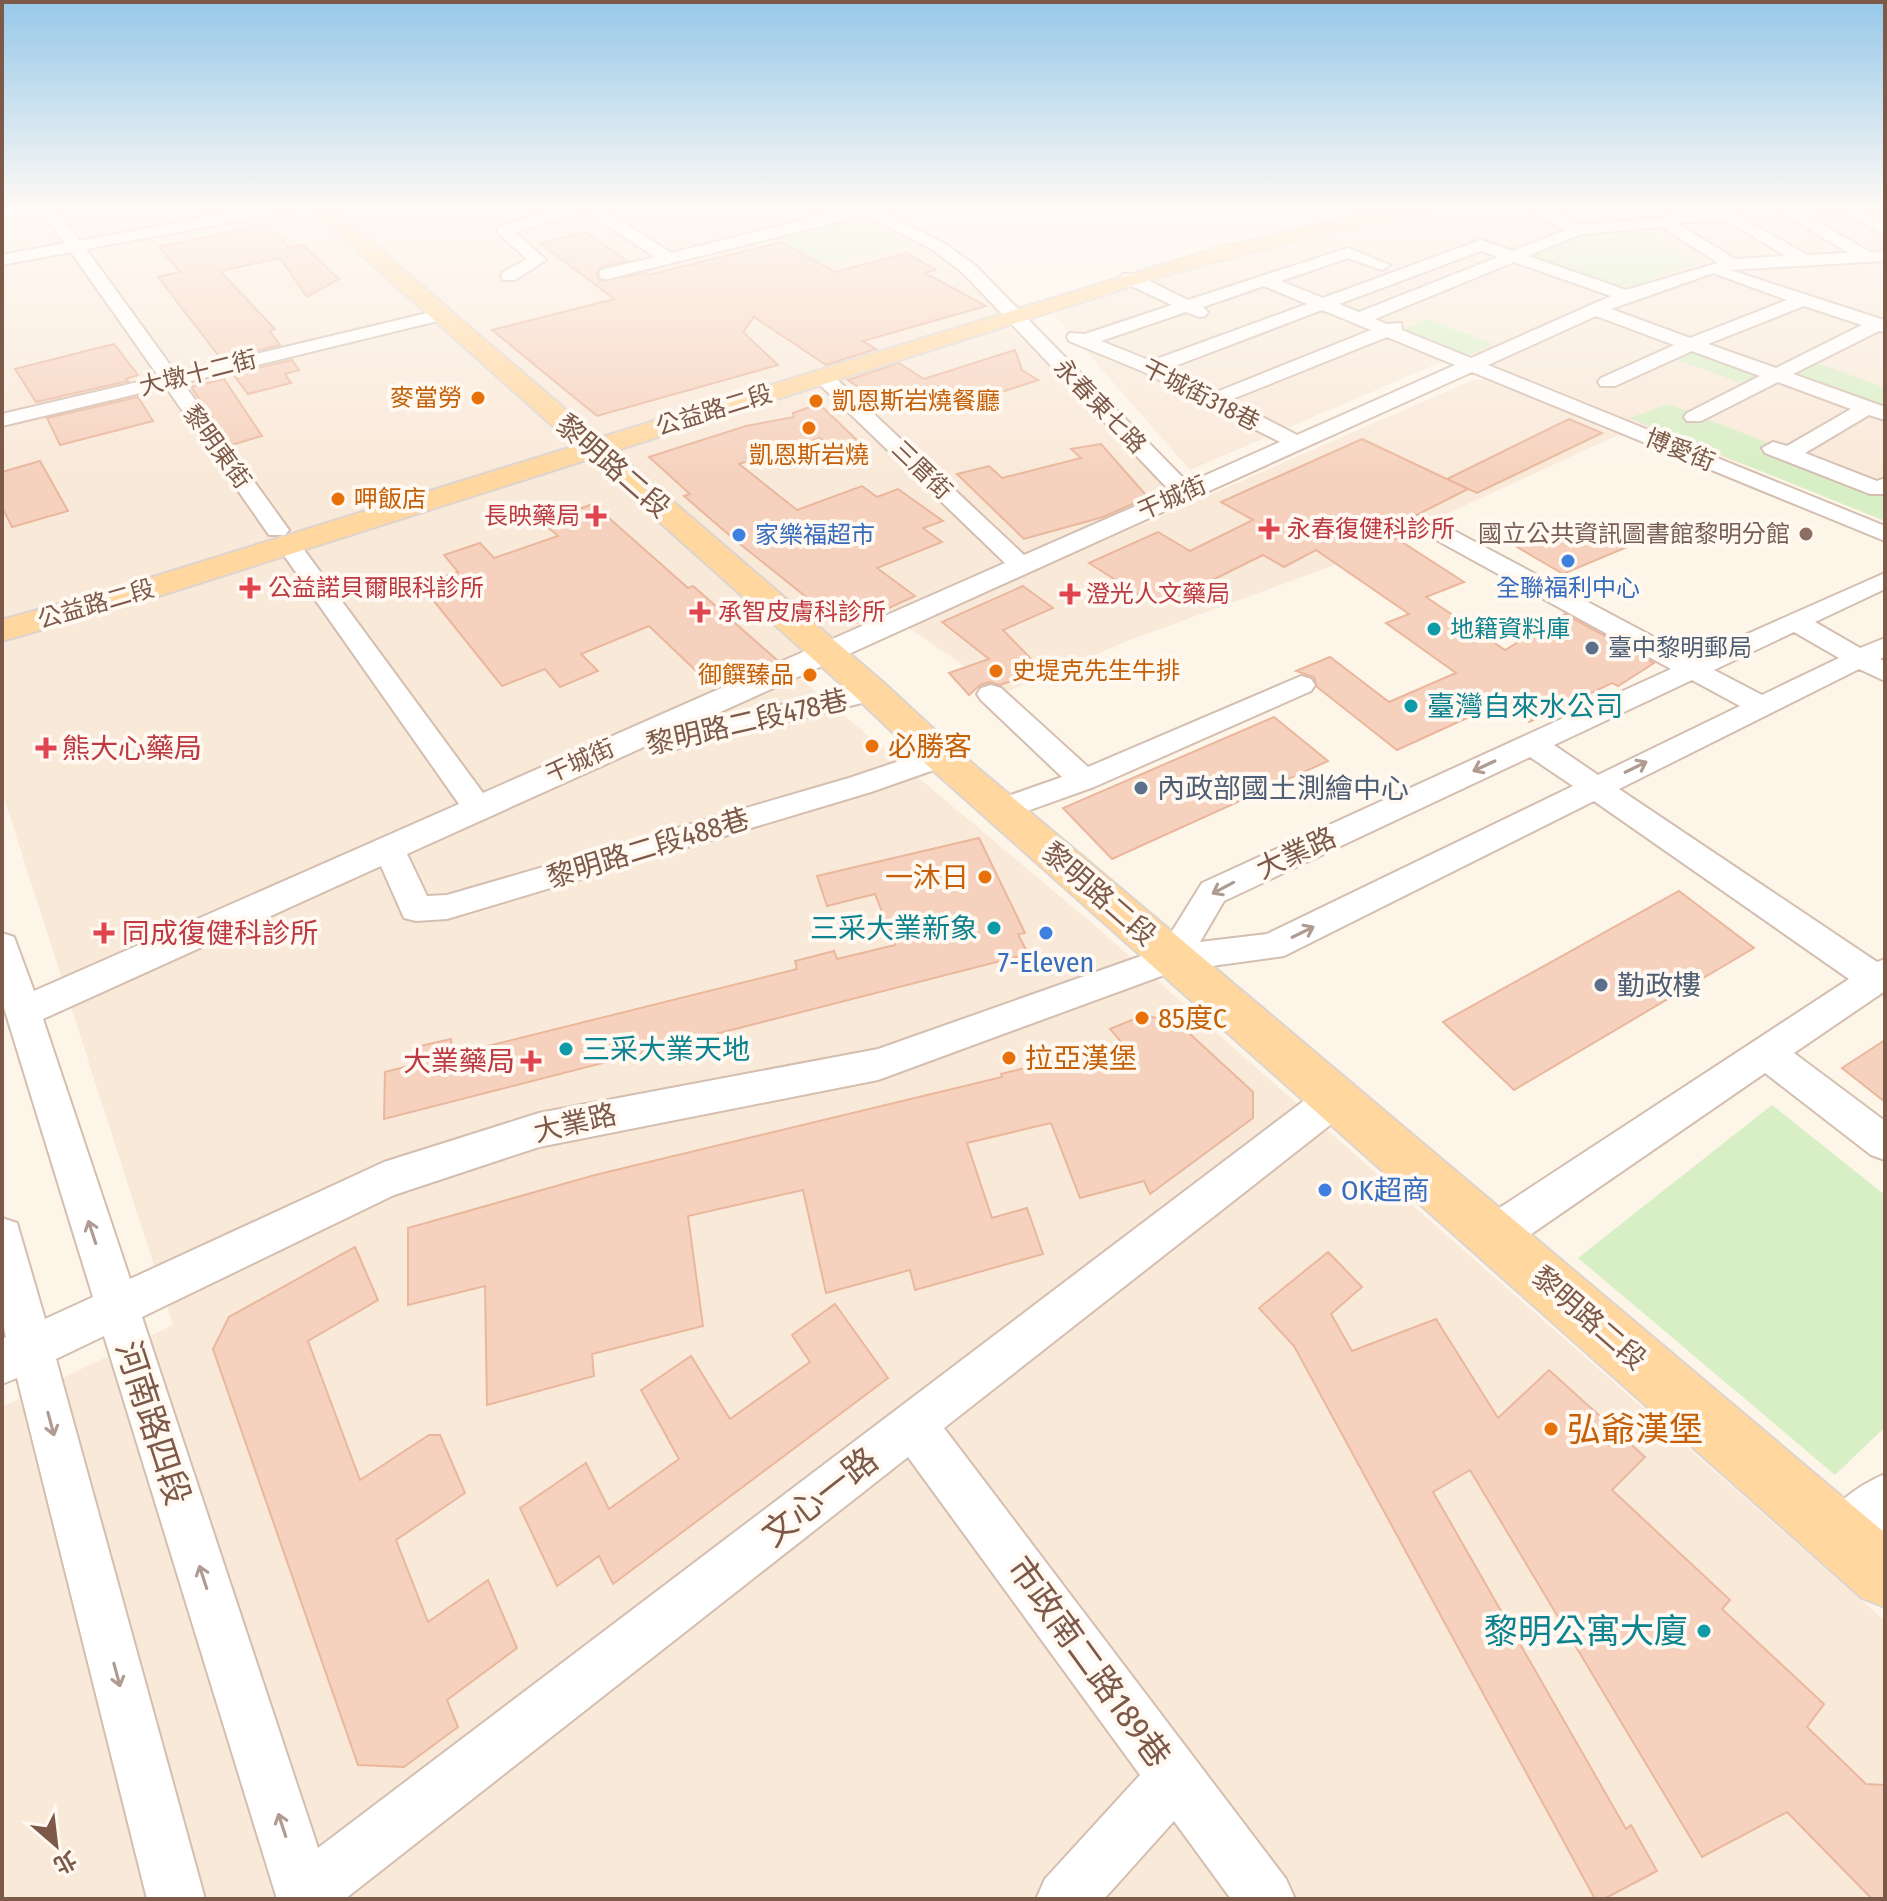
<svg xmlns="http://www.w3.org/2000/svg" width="1887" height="1901" font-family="'Fira Sans Condensed','Noto Sans TC',sans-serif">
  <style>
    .residential { fill: #f9e9d9 }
    .green { fill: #d8eec5 }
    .building { fill: #f6d2be; stroke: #eab79d; stroke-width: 2 }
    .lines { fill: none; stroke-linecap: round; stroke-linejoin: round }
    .minor-casing { stroke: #d4beb0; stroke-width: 4 }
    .major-casing { stroke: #ddd4d0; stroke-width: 4 }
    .minor { fill: #fff; fill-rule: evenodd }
    .major { fill: #ffd79f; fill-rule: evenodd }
    .oneway { stroke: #b09b92 }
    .food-dot { fill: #e8710a; stroke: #fff9f1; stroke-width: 3 }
    .health-dot { fill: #e0444e; stroke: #fff9f1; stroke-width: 3 }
    .education-dot { fill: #8d6e63; stroke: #fff9f1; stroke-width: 3 }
    .shop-dot { fill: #3f7fe0; stroke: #fff9f1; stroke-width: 3 }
    .culture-dot { fill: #0f9aa8; stroke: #fff9f1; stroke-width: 3 }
    .service-dot { fill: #5c6f8a; stroke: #fff9f1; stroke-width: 3 }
    .labels { text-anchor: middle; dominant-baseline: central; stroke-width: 8; stroke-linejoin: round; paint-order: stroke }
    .far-street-label { font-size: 24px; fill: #7c5949; stroke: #fff9f1 }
    .far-food-label { font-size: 24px; fill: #c56008; stroke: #fff9f1; text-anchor: start }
    .far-health-label { font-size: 24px; fill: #be3a42; stroke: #fff9f1; text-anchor: start }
    .far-education-label { font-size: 24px; fill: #785e54; stroke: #fff9f1; text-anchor: end }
    .far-shop-label { font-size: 24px; fill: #366cbe; stroke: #fff9f1; text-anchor: start }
    .far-culture-label { font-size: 24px; fill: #0d838f; stroke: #fff9f1; text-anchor: start }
    .far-service-label { font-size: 24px; fill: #4e5e75; stroke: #fff9f1; text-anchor: start }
    .street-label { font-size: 28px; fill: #7c5949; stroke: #fff9f1 }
    .culture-label { font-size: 28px; fill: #0d838f; stroke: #fff9f1; text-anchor: start }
    .food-label { font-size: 28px; fill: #c56008; stroke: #fff9f1; text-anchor: start }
    .health-label { font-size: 28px; fill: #be3a42; stroke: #fff9f1; text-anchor: start }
    .service-label { font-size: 28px; fill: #4e5e75; stroke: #fff9f1; text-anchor: start }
    .shop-label { font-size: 28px; fill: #366cbe; stroke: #fff9f1 }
    .near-street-label { font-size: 34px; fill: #7c5949; stroke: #fff9f1 }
    .near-food-label { font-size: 34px; fill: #c56008; stroke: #fff9f1; text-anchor: start }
    .near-culture-label { font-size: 34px; fill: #0d838f; stroke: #fff9f1; text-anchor: end }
  </style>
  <rect width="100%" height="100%" fill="#fef5e9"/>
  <g class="residential">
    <polygon points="2,207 849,207 925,246 991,302 1000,318 1180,495 779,661 1092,923 1885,1621 1885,1899 2,1899 2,1407 173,1325 2,792"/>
    <polygon points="1487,207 1885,207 1885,515 1448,359 1190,470 1053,314 1137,285 1256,251 1329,234"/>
    <polygon points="1491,379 1618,435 1335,565 1130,640 1004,693 907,627 1473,380"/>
  </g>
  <g class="green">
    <polygon points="857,217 914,246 820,264 774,239"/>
    <polygon points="1638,227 1702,262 1623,289 1527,255 1587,233"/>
    <polygon points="1428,319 1494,344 1462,358 1395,333"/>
    <polygon points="1693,346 1768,374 1746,385 1670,357"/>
    <polygon points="1815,362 1885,388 1885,410 1789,377"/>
    <polygon points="1669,404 1885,489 1885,521 1629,418"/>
    <polygon points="1772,1105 1885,1195 1885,1427 1835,1475 1578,1258"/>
  </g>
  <g class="building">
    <polygon points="266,224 290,248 303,245 339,279 307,297 280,258 220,271 275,329 270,331 280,345 221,359 158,277 180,272 159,247"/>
    <polygon points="586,232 627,261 600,267 596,275 600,281 645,273 648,275 781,242 835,272 907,253 936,270 925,273 986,306 863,341 876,349 826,365 754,317 743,332 778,365 597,416 492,330 614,299 540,243"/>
    <polygon points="114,344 138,375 126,379 128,381 36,402 15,369"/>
    <polygon points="1015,350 1022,370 1038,380 978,400 963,391 898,413 848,380 899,363 924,379"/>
    <polygon points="292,360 299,370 285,374 291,383 248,394 233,374"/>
    <polygon points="224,379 262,436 231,445 191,387"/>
    <polygon points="138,397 153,421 60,445 47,418"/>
    <polygon points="819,404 858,441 831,449 820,438 739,464 797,510 862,486 877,497 898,489 943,521 923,528 942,542 877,568 915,596 856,623 840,624 735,540 684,496 690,494 649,457 746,426 794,417 793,413"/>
    <polygon points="1569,419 1602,433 1477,493 1447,479"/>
    <polygon points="1362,439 1468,489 1385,531 1464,582 1426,597 1505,650 1565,614 1654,663 1618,686 1612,683 1529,722 1502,702 1397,750 1317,687 1314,677 1296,671 1330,657 1389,702 1456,673 1386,623 1409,614 1316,550 1284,567 1263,555 1158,607 1089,563 1158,532 1190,551 1253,520 1221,502"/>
    <polygon points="1101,444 1145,494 1139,501 1103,517 1024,539 957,474 989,466 1002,478 1081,458 1071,449"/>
    <polygon points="40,461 68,511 12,527 2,507 2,472"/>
    <polygon points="593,504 688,588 693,586 777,660 714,688 649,626 581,654 598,671 560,687 545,669 502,686 421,585 458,572 444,555 480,543 494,558 558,536 542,522"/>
    <polygon points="1571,525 1590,536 1597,533 1625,548 1563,574 1517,547"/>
    <polygon points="1023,586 1053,608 1003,630 1042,670 1000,685 990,682 980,685 969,695 949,673 989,659 942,622"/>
    <polygon points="1274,717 1328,761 1112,859 1063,808"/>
    <polygon points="979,838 1025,933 1018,934 1028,954 384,1119 385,1072 420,1063 420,1046 451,1039 452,1055 797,969 795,961 834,951 837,959 895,945 875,894 827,906 817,876"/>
    <polygon points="1679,891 1754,948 1514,1090 1443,1022"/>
    <polygon points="1144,1015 1178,1023 1253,1092 1253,1118 1150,1194 1144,1181 1080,1198 1051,1123 967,1143 992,1218 1027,1208 1043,1254 915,1290 910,1270 826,1293 803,1190 688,1216 703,1326 592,1354 594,1376 487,1405 485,1286 408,1305 408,1228 595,1175 1002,1077 1001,1074 1123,1044 1110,1029"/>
    <polygon points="1885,1040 1885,1102 1842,1068"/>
    <polygon points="355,1247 378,1300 308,1341 360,1480 429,1435 440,1435 465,1493 396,1540 428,1622 488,1580 517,1648 447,1700 458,1727 404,1767 358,1765 213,1349 229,1317"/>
    <polygon points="1328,1252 1362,1287 1331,1314 1352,1351 1436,1319 1498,1418 1549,1370 1645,1457 1612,1490 1730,1600 1722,1609 1824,1704 1807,1727 1866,1784 1885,1785 1885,1899 1872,1899 1787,1812 1702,1857 1470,1470 1433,1492 1626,1829 1631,1825 1657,1871 1604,1899 1595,1899 1294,1346 1259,1308"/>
    <polygon points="835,1304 888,1378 613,1584 599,1556 557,1586 520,1508 586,1463 609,1509 679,1459 641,1390 691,1356 730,1419 810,1362 792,1335"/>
  </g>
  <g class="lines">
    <defs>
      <g id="minor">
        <polygon points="38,207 53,207 80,241 260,207 293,207 286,212 86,249 176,373 440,310 449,315 446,319 183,383 289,530 285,535 269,535 166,387 2,426 2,414 159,377 71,252 2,265 2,255 65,243"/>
        <path d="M564,207H600L671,253L855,207H886L881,211L944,243L976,266L1188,483L1280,442L1144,372L1069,341L1067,337L1069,333L1085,334L1172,305L1123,282L1120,278L1123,274H1135L1188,300L1348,248L1390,265L1382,270L1348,258L1281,281L1323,298L1475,242L1481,240L1513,251L1565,230L1527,207H1546L1580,225L1662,218L1677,212L1729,210L1807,255L1849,253L1784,214V208L1865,207L1862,211L1885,224V235L1843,212L1806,215L1870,252L1885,251V261L1730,270L1884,320L1885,332L1879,331L1793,374L1885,407V420L1869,415L1805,453L1877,481L1885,478V494H1870L1765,453L1762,448L1773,442L1787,446L1851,409L1778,382L1701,421H1687L1684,417L1687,413L1760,376L1692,351L1615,386H1601L1598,382L1601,378L1674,345L1596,316L1488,365L1885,526V541L1472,372L685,728L872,683L882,686L886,692L882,698L659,753L649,751L646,746L407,854L427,896L447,895L849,778L941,747L951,750L956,757L951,764L871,792L447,919L416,921L404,918L381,866L43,1019L130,1279L384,1162L539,1113L878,1049L1161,949L1202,883L1671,669L1431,537L1427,532L1431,527H1447L1693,658L1885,573V589L1815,622L1860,648L1885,638V656L1880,659L1885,662V681L1859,669L1619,789L1877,962L1885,959V991L1794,1053L1885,1121V1160L1871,1155L1765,1073L1508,1250L1493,1255L1478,1250L1472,1236L1478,1222L1849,979L1594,801L1284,956L1175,971L878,1080L539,1147L394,1195L142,1317L318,1848L1322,1087L1335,1083L1348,1087L1354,1099L1348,1111L944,1428L1286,1879L1295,1899H1231L1174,1821L1104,1899H1036L1045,1879L1140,1775L908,1457L345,1899H277L104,1336L56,1359L205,1899H147L17,1378L2,1384V1339L6,1337L2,1319V1218L17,1223L45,1319L93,1297L2,1001V933L14,937L34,991L459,804L276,544L280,539H296L483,793L1005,563L815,380L812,376L815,372H829L1024,555L1170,491L964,274L932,249L866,215L607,279L601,278L599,274L601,270L655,257L584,211L515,232L546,260L515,280H503L501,276L503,272L527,259L498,233V227ZM1726,220L1786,256L1735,259L1677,223ZM1662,227L1718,263L1626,290L1528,256L1581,234ZM1481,251L1498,257L1359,312L1339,304ZM1514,262L1611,296L1471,358L1402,330L1401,323L1387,324L1375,319ZM1713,273L1787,300L1690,338L1611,309ZM1264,286L1307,304L1151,361L1101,341L1186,312L1199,317L1205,316L1208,312L1203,307ZM1804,306L1862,325L1776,368L1708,344ZM1322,310L1371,330L1214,393L1167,369ZM1387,337L1455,365L1297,435L1230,400ZM1794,632L1839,658L1762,695L1714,670ZM1692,680L1740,706L1598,775L1554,745ZM1530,757L1573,786L1267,934L1200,942L1224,901Z"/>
        <path d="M1070,207H1101C1095,214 1076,214 1070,207Z"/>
        <polygon points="1301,676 1311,679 1315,685 1311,691 1094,787 1002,820 991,816 987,809 991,802 1062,777 981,700 977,694 981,688 991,685 1001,688 1088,767"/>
        <path d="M1885,1474V1529L1857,1553L1840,1560L1823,1553L1816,1536C1827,1508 1858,1485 1885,1474Z"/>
      </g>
      <polygon id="major" points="308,207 330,207 599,438 1213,249 1378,210 1441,207 1431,213 1325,233 1176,272 614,451 885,684 954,748 1885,1533 1885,1607 1862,1598 928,766 859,700 589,459 162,595 2,641 2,620 140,581 575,446"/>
    </defs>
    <use href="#minor" class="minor-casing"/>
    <use href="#major" class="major-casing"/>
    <use href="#minor" class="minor"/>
    <use href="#major" class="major"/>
  </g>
  <defs><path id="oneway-shaft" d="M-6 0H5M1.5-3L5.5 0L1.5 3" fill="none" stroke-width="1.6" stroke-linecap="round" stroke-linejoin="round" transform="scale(2)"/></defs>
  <g class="oneway">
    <use href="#oneway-shaft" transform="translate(1484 766) rotate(155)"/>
    <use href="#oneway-shaft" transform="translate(1636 767) rotate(-26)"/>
    <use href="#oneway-shaft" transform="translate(1223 888) rotate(152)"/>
    <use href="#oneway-shaft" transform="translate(1303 932) rotate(-26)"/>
    <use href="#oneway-shaft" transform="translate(92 1232) rotate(-108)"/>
    <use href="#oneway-shaft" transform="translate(51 1424) rotate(75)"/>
    <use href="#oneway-shaft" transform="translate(203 1577) rotate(-108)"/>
    <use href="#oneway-shaft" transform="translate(117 1675) rotate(75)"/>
    <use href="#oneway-shaft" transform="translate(282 1825) rotate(-108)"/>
  </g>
  <linearGradient id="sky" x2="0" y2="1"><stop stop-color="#96c8e9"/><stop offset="0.44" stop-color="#fffaf5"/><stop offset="1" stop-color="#fffaf5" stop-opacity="0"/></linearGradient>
  <rect width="1887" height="473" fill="url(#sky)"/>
  <g class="food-dot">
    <circle cx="478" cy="398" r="8"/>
    <circle cx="816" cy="401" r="8"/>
    <circle cx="809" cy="428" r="8"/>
    <circle cx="338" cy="499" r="8"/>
    <circle cx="996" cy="671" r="8"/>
    <circle cx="810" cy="675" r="8"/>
    <circle cx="872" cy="746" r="8"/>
    <circle cx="985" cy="877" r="8"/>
    <circle cx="1142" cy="1018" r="8"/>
    <circle cx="1009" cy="1058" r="8"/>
    <circle cx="1551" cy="1429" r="8"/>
  </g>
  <g class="health-dot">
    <path d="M592 504h8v8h8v8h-8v8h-8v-8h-8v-8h8z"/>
    <path d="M1265 517h8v8h8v8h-8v8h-8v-8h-8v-8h8z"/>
    <path d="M246 576h8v8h8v8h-8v8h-8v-8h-8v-8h8z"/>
    <path d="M1066 582h8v8h8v8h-8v8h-8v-8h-8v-8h8z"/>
    <path d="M696 600h8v8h8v8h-8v8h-8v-8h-8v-8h8z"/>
    <path d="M42 736h8v8h8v8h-8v8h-8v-8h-8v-8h8z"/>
    <path d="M100 921h8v8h8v8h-8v8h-8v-8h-8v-8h8z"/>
    <path d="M527 1049h8v8h8v8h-8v8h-8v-8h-8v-8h8z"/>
  </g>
  <circle class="education-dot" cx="1806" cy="534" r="8"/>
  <g class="shop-dot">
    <circle cx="739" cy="535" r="8"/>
    <circle cx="1568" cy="561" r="8"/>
    <circle cx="1046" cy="933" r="8"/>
    <circle cx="1325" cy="1190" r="8"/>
  </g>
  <g class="culture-dot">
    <circle cx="1434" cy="629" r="8"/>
    <circle cx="1411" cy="706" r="8"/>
    <circle cx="994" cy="928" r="8"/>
    <circle cx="566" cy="1049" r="8"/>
    <circle cx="1704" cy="1631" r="8"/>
  </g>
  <g class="service-dot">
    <circle cx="1592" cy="648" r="8"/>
    <circle cx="1141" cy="788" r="8"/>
    <circle cx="1601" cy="985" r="8"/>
  </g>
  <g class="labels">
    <g class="far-street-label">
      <text transform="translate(198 373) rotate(-14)">大墩十二街</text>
      <text transform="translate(1201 395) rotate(27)">干城街318巷</text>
      <text transform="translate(1100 406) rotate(46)">永春東七路</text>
      <text transform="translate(714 410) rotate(-17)">公益路二段</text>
      <text transform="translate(217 447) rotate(54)">黎明東街</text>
      <text transform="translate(1680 450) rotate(22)">博愛街</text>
      <text transform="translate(922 470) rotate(44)">三厝街</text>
      <text transform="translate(1172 498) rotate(-24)">干城街</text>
      <text transform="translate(96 604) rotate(-16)">公益路二段</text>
      <text transform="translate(580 761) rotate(-24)">干城街</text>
    </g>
    <g class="far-food-label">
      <text x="462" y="398" text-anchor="end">麥當勞</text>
      <text x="832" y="401">凱恩斯岩燒餐廳</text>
      <text x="809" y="455" text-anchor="middle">凱恩斯岩燒</text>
      <text x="354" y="499">呷飯店</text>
      <text x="1012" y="671">史堤克先生牛排</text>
      <text x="794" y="675" text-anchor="end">御饌臻品</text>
    </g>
    <g class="far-health-label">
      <text x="580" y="516" text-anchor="end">長映藥局</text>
      <text x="1287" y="529">永春復健科診所</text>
      <text x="268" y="588">公益諾貝爾眼科診所</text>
      <text x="1086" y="594">澄光人文藥局</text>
      <text x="718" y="612">承智皮膚科診所</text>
    </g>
    <g class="far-education-label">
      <text x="1790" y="534">國立公共資訊圖書館黎明分館</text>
    </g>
    <g class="far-shop-label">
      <text x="755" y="535">家樂福超市</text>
      <text x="1568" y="588" text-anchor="middle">全聯福利中心</text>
    </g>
    <g class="far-culture-label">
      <text x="1450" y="629">地籍資料庫</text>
    </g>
    <g class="far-service-label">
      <text x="1608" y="648">臺中黎明郵局</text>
    </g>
    <g class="street-label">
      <text transform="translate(613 466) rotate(41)">黎明路二段</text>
      <text transform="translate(747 722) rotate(-13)">黎明路二段478巷</text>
      <text transform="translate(648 848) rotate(-17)">黎明路二段488巷</text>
      <text transform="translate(1296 853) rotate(-25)">大業路</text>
      <text transform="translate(1099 894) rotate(41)">黎明路二段</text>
      <text transform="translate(575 1123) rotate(-13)">大業路</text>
      <text transform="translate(1589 1318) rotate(41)">黎明路二段</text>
    </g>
    <g class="culture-label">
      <text x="1427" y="706">臺灣自來水公司</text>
      <text x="978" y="928" text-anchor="end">三采大業新象</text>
      <text x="582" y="1049">三采大業天地</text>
    </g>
    <g class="food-label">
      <text x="888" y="746">必勝客</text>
      <text x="969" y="877" text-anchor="end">一沐日</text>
      <text x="1158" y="1018">85度C</text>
      <text x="1025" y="1058">拉亞漢堡</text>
    </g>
    <g class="health-label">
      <text x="62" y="748">熊大心藥局</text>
      <text x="122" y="933">同成復健科診所</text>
      <text x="515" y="1061" text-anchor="end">大業藥局</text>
    </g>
    <g class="service-label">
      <text x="1157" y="788">內政部國土測繪中心</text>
      <text x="1617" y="985">勤政樓</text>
    </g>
    <g class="shop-label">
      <text x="1046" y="962">7-Eleven</text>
      <text x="1341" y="1190" text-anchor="start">OK超商</text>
    </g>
    <g class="near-street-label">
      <text transform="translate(153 1423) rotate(72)">河南路四段</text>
      <text transform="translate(820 1497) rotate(-38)">文心一路</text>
      <text transform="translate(1089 1662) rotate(54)">市政南二路189巷</text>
    </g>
    <g class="near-food-label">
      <text x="1567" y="1429">弘爺漢堡</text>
    </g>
    <g class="near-culture-label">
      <text x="1688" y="1631">黎明公寓大廈</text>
    </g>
  </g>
  <rect width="1887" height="1901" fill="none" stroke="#7c5949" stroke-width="8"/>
  <g transform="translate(56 1845) rotate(152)" stroke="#fff9f1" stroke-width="6" paint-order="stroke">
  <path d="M0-6L14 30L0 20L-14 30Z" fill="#7c5949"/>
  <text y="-12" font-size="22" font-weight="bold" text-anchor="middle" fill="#7c5949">北</text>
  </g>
</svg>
